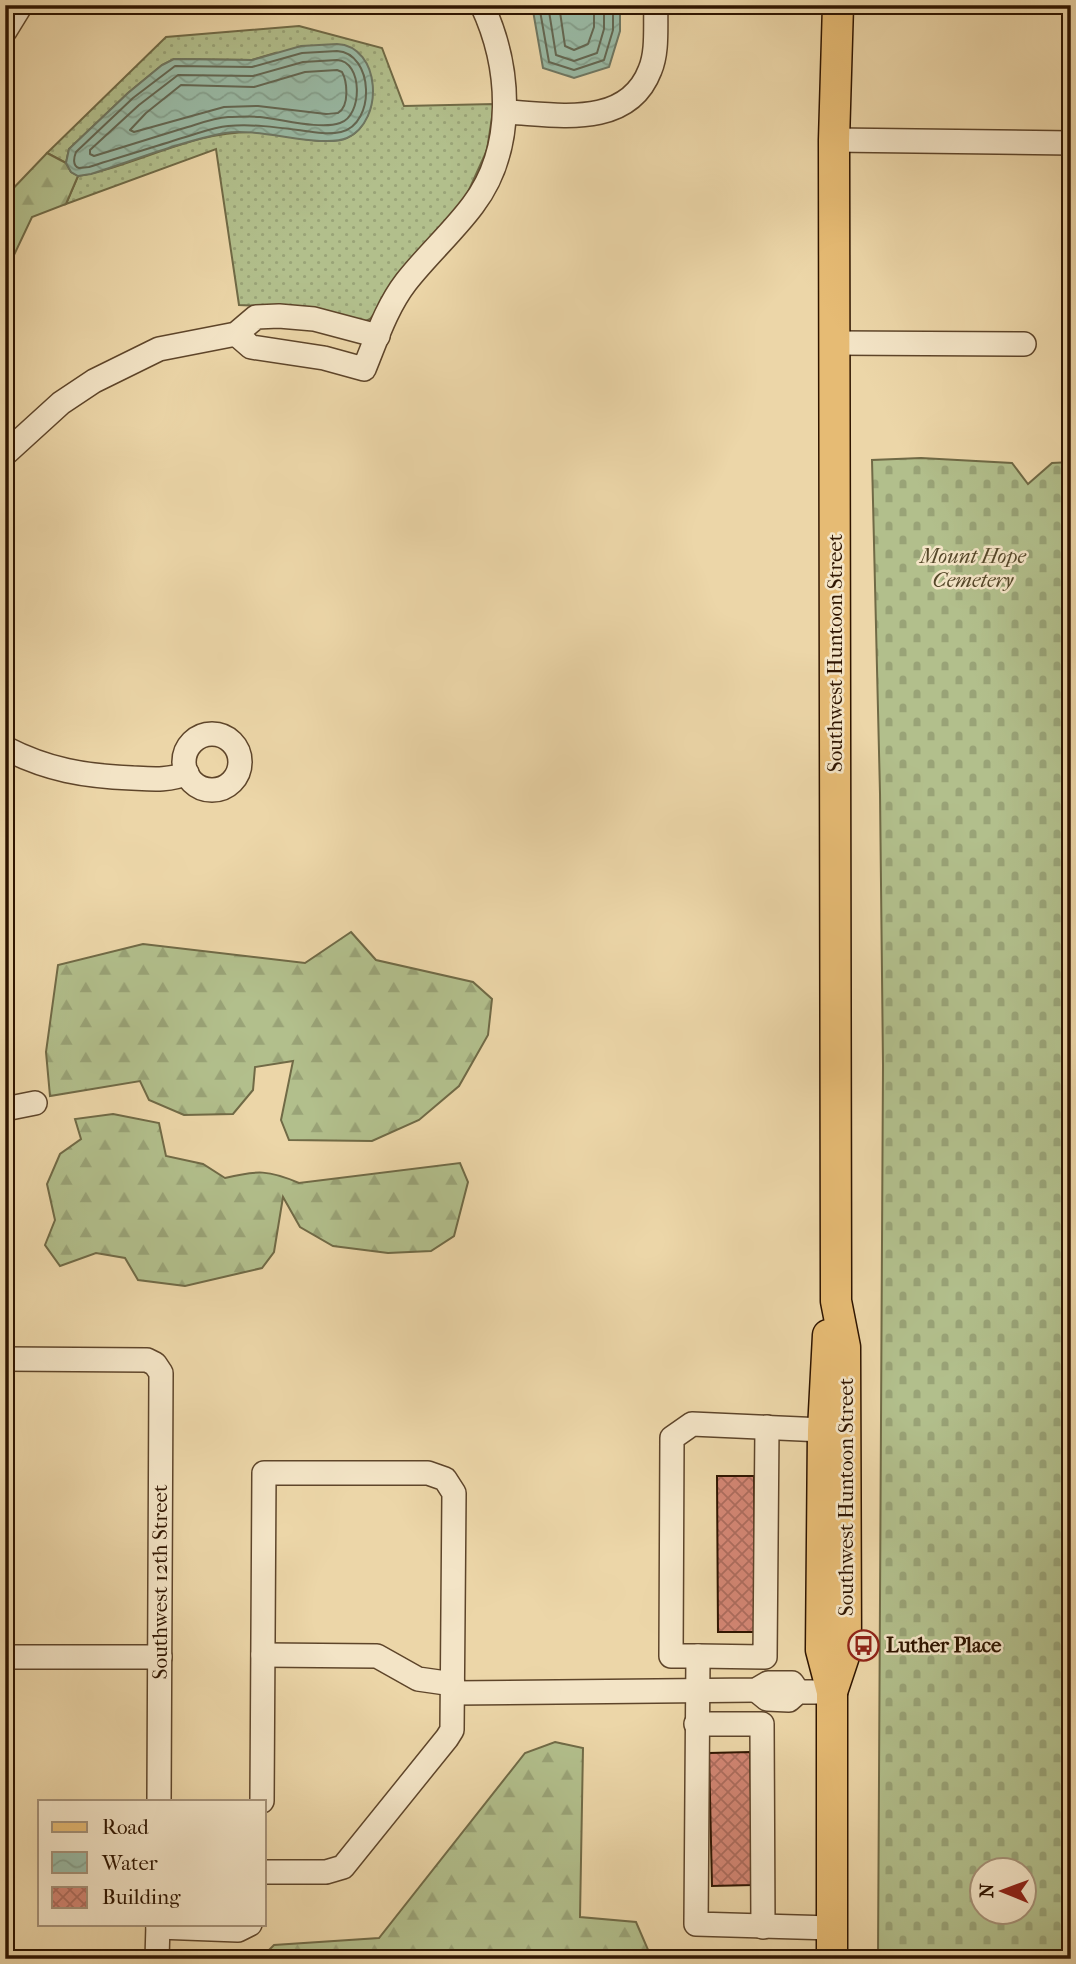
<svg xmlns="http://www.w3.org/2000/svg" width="1076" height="1964" font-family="'IM FELL French Canon',serif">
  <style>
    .grass { fill: url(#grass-dots); stroke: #706a46; stroke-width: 2 }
    .forest { fill: url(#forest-firs); stroke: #706a46; stroke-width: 2 }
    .cemetery { fill: url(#cemetery-stones); stroke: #706a46; stroke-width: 2; fill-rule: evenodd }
    .water { fill: url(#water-waves); stroke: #6f7762; stroke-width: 2 }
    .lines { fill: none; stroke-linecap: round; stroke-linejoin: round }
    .shore { stroke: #646752; stroke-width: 2 }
    .building { fill: url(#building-cross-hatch); stroke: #2f1500; stroke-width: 2 }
    .minor-casing { stroke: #5e452a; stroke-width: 26 }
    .major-casing { stroke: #2f1500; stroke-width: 33 }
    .minor { stroke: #f3e4c6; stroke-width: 23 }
    .major { stroke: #e6bb74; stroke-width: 30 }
    .labels { text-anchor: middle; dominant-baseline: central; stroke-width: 5; stroke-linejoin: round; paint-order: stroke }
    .park-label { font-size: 21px; font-style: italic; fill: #56482a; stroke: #f3e4c6 }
    .street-label { font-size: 21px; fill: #2f1500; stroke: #f3e4c6 }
    .poi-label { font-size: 21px; font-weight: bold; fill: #2f1500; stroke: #f3e4c6; text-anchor: start }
  </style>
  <defs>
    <pattern id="grass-dots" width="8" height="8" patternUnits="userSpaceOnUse" patternTransform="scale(1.75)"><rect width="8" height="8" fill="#b2bf8c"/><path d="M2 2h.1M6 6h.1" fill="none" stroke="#99a377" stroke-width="1.8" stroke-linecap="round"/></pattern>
    <pattern id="forest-firs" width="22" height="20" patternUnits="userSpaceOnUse" patternTransform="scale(1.75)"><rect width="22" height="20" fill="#b2bf8c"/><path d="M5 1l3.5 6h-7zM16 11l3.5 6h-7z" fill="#99a377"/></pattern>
    <pattern id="cemetery-stones" width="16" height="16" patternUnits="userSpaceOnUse" patternTransform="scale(1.75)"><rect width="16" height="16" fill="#b2bf8c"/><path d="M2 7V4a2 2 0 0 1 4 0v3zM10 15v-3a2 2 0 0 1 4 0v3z" fill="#99a377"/></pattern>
    <pattern id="water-waves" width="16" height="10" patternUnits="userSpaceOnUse" patternTransform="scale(1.75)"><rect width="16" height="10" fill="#99b9a4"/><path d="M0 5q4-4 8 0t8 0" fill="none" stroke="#849e8b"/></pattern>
    <pattern id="building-cross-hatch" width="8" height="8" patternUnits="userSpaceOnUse" patternTransform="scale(1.75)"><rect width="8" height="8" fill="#d38674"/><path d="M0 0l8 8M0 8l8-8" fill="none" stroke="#ac6c5d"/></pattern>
  </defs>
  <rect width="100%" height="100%" fill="#ecd6a8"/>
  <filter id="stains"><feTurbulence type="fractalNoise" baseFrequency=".00286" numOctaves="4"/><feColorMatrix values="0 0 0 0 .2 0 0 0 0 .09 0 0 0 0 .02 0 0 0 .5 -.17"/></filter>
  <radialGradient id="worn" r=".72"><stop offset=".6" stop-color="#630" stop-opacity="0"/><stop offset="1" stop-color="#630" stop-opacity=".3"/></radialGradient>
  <path class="grass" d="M299,26L382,48L404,106L494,104L487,150L464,201L370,319L362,323L305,308L239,305L216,149L66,204L78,176C137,166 194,130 255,132C281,133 321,147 346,138C361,133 366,119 371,106L275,53L252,60L174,59L162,65L128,93L69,149L66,163L47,153L166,37Z"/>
  <g class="forest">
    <polygon points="47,153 66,163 71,172 78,176 66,204 32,217 5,274 5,197"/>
    <polygon points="351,932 376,960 473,982 492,999 488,1035 459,1086 419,1120 372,1141 289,1140 281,1120 293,1061 255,1067 253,1090 233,1114 184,1115 149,1100 140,1081 50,1096 46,1052 58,965 143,944 305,963"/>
    <path d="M113,1114L159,1123L166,1156L203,1164L225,1178C257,1170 269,1170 299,1183L460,1163L468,1182L454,1236L431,1251L388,1253L333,1246L300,1227L283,1197L274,1252L262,1268L185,1286L138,1280L125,1258L96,1253L60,1266L45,1245L55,1220L47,1184L60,1154L81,1139L75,1119Z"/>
    <polygon points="555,1742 583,1748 580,1917 636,1922 652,1959 260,1959 274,1945 379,1938 525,1753"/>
  </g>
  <path class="cemetery" d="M921,458L1012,463L1028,484L1052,463L1071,462V1959H878L883,1065L880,793L872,460ZM982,1870H1024V1912H982Z"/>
  <g class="water">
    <polygon points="532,5 620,5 620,31 609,67 574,78 543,68"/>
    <path d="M337,44C381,46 385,121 347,138C322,149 259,127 225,133C182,141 132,161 91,174L78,176L71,172L66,163L69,149L128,93L162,65L174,59L252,60L301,46Z"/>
  </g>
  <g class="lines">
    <g class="shore">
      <polyline points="539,5 549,62 574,70 604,60 613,30 613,5"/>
      <polyline points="548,5 556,55 574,61 597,53 604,29 604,5"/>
      <polyline points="559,5 565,46 574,50 588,44 594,27 594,5"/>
      <path d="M337,51C374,53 376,124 341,132C327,135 312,132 298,130C275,127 252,124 228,126C213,127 197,134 182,138C151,148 120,157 89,167L79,168C72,166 74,157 76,152L133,98L175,66L252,67L302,53Z"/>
      <path d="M337,60C363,61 363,116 340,123C320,130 282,119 260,117C250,116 238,117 228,117C212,118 196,125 181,129C152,138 123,147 94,156L90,154V150L139,105L178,75L253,76L303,62Z"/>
      <path d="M337,70L342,72C347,81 350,106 338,113C337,113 328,114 326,114L258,106L224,107L134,132L130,130L146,113L181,85L254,87L305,72Z"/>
    </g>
  </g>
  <g class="building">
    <polygon points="717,1476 754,1476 755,1632 718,1632"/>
    <polygon points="750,1752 753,1885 712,1886 709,1753"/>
  </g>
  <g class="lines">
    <defs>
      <g id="minor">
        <polyline points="5,31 21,5"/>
        <path d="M505,112C555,114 627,130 650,70C658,51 655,26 656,5"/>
        <polyline points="834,140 1071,143"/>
        <path d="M236,334L251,347L324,358L364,369C376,340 386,308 406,282C427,255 453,232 473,205C516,148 511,67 482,5"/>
        <polyline points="835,343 1024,344"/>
        <polyline points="5,454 61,403 94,381 159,349 236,334 256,317 279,316 314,319 378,336"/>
        <circle cx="212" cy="762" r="28"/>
        <path d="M5,748C48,770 84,776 132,778C151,779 170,781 187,773"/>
        <polyline points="5,1109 35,1103"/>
        <polyline points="5,1359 147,1360 155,1364 161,1373 159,1801"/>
        <polyline points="823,1430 692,1424 672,1438 671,1656 698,1656 696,1924 832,1928"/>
        <polyline points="263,1655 377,1656 418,1679 453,1684"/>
        <polyline points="698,1656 765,1657 767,1427"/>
        <polyline points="5,1657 160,1657"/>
        <polyline points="756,1690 767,1699 789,1700 798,1692 832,1692"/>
        <polyline points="454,1693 756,1690 768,1683 792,1683 798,1692"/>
        <polyline points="696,1724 762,1724 763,1927"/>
        <polyline points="262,1801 264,1473 428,1473 445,1479 454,1493 452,1730 447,1738 343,1867 326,1872 264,1872"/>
        <polyline points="158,1927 238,1930 250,1924"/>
        <polyline points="157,1959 158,1924"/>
      </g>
      <g id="major">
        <polyline points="828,1335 823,1430 821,1650 832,1692 832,1959"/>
        <polyline points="832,1692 846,1650 845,1347 836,1301 834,140 838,5"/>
      </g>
    </defs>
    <use href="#minor" class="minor-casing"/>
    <use href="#major" class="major-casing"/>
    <use href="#minor" class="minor"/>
    <use href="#major" class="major"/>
  </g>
  <defs>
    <symbol id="bus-ring" viewBox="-11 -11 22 22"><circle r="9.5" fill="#f3e4c6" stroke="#8f2418" stroke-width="1.5"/><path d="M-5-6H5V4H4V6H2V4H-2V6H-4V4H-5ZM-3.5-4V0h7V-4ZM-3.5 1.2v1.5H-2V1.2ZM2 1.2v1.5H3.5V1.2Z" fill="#8f2418"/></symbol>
  </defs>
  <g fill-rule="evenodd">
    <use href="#bus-ring" x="846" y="1628" width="35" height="35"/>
  </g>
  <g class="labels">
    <g class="park-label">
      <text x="973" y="556">Mount Hope<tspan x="973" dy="24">Cemetery</tspan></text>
    </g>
    <g class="street-label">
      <text transform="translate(835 653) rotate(-90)">Southwest Huntoon Street</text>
      <text transform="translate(846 1497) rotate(-90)">Southwest Huntoon Street</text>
      <text transform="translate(160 1582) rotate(-90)">Southwest 12th Street</text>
    </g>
    <g class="poi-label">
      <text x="886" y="1645">Luther Place</text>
    </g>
  </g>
  <rect width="1076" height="1964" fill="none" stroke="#ecd6a8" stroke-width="28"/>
  <rect x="7" y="7" width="1062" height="1950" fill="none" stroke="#2f1500" stroke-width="3.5"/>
  <rect x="14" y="14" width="1048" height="1936" fill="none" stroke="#2f1500" stroke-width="2"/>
  <rect x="38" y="1800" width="228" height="126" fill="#f3e4c6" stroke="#a59177" stroke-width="2"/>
  <rect x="52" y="1822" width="35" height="10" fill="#e6bb74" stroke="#a59177" stroke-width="2"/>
  <text x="102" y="1834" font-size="21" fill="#2f1500">Road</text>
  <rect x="52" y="1852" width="35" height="21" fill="url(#water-waves)" stroke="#a59177" stroke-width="2"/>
  <text x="102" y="1870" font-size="21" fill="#2f1500">Water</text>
  <rect x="52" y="1887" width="35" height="21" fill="url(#building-cross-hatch)" stroke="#a59177" stroke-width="2"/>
  <text x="102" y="1904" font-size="21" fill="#2f1500">Building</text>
  <g transform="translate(1003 1891) rotate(271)"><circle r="33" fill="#f3e4c6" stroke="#a59177" stroke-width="2"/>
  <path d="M0-5L12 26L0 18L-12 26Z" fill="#8f2418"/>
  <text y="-10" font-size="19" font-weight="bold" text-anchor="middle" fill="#2f1500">N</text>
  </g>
  <rect width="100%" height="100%" filter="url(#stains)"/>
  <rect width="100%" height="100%" fill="url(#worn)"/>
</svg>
